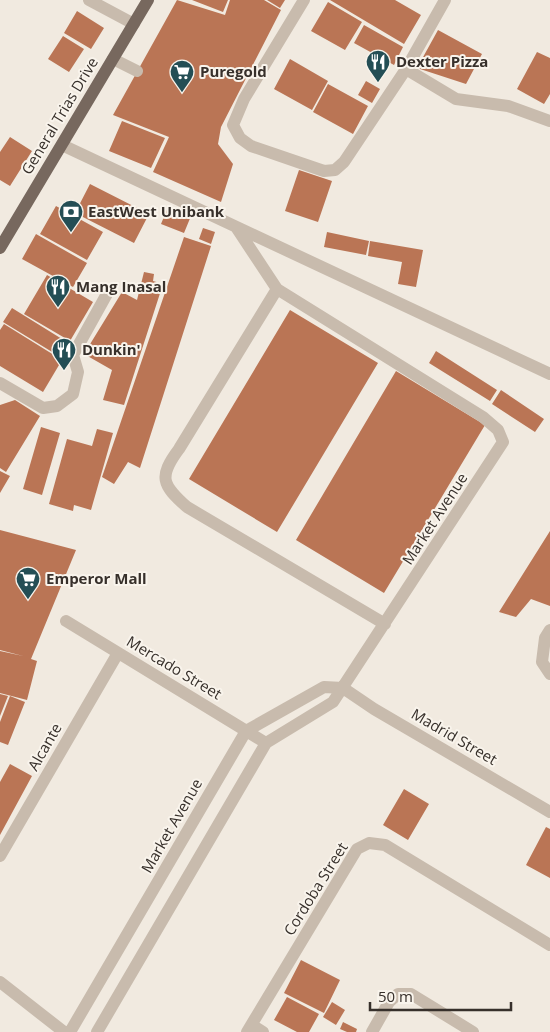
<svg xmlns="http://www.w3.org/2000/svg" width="550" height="1032" viewBox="0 0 550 1032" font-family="'Open Sans',sans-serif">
<rect width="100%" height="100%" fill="#f1eae0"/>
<path fill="#ba7555" d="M177 0 225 15 230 0H264L281 10 221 127 218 144 233 164 221 202 153 172 169 137 113 115Z
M192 0H228L223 12Z
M267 0H285L280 8Z
M330 0H395L421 15 404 44Z
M328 2 362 22 345 50 311 31Z
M77 11 104 28 91 49 64 33Z
M364 25 403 47 394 65 354 43Z
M438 30 482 54 466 84 417 68Z
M63 36 84 49 69 72 48 59Z
M537 52 550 58V94L544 104 517 89Z
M290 59 328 81 312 110 274 89Z
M366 81 380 89 372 103 358 95Z
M328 84 368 106 353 134 313 112Z
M122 121 165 138 151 168 109 151Z
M10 137 32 151 10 186 0 180V152Z
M299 170 332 181 318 222 285 211Z
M90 184 149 214 134 243 75 213Z
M56 206 103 232 87 260 40 234Z
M168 207 191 216 184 233 161 224Z
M203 228 215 232 211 244 199 239Z
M327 232 369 241 366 255 324 247Z
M36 234 87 263 73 287 22 259Z
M184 237 211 246 140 468 128 462 114 484 102 477Z
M370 241 423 250 416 287 398 284 402 262 368 256Z
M144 272 154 274 153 281 163 284 124 405 103 400 112 370 84 354 122 292 137 300Z
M47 275 93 302 70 341 24 314Z
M12 308 70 344 62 358 3 322Z
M290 310 378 363 277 532 189 479Z
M4 324 62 360 43 392 0 366V330Z
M436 351 497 390 490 401 429 363Z
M396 371 485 425 384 593 296 540Z
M501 390 544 419 535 432 492 404Z
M15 400 40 416 6 472 0 468V405Z
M41 427 60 433 42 495 23 489Z
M97 429 113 433 91 510 74 505 73 511 49 504 67 439 92 446Z
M0 471 10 476 0 493Z
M0 530 76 550 31 659 37 661 27 700 0 693V651L23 656 0 650Z
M550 531V606L531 599 516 617 499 612Z
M0 694 8 696 0 716Z
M10 696 25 702 8 745 0 742V722Z
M10 764 32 776 0 835V782Z
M404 789 429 804 408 840 383 825Z
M546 827 550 829V878L526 865Z
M301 960 340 980 324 1013 284 993Z
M287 997 319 1014 309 1032H297L274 1020Z
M332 1002 345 1010 336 1025 323 1017Z
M343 1022 357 1029 356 1032H347L340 1029Z"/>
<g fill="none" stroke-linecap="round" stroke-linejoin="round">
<path stroke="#c8bbad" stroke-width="12" d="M89 0 134 24
M304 0 244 99 233 125 240 138 251 146 324 171 335 170 344 162 406 69 445 0
M113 59 137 71
M406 69 456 99 508 106 550 121
M62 145 550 374
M277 289 179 449C158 477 162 485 187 507L385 624
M0 383 43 408 57 406 73 394 78 372 73 355 108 292
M66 621 266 743
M550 630 545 638 542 662 550 674
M343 688 374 709 550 812
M0 856 118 653
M0 982 64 1032
M252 1025 263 1032
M70 1032 246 731 324 687 343 688
M97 1032 266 743 333 702 503 442 498 430 483 417 277 289 236 227
M247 1032 357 849 369 843 385 845 550 945
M372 1032 389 1002 398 994H411L473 1032"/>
<path stroke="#77685e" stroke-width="12" d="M0 248 148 0"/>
</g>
<defs>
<symbol id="restaurant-pin" viewBox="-11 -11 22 30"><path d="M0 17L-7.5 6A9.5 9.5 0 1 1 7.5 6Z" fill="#244e55" stroke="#f9f4ec"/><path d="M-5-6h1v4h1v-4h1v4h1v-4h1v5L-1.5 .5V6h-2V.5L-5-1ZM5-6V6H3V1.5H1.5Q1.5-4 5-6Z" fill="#fff"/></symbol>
<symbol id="supermarket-pin" viewBox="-11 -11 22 30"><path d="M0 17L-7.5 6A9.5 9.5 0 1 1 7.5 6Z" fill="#244e55" stroke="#f9f4ec"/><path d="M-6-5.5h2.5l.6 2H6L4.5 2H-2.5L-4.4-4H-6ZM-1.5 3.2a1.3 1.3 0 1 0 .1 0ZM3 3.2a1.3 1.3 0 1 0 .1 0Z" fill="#fff"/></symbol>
<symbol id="bank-pin" viewBox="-11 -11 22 30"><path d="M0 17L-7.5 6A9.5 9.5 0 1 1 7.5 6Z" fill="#244e55" stroke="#f9f4ec"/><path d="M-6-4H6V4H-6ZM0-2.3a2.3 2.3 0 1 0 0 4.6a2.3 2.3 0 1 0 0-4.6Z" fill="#fff"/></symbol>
</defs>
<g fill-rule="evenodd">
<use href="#restaurant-pin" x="364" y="48" width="28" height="38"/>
<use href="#supermarket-pin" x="168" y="58" width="28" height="38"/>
<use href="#bank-pin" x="57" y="198" width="28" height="38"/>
<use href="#restaurant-pin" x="44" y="273" width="28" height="38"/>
<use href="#restaurant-pin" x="50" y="336" width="28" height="38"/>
<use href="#supermarket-pin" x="14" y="565" width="28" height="38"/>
</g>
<g text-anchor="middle" stroke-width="4" stroke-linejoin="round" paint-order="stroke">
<g font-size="15" font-weight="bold" fill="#37302b" stroke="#f9f4ec" text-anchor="start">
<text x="396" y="67">Dexter Pizza</text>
<text x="200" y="77">Puregold</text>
<text x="88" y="217">EastWest Unibank</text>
<text x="76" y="292">Mang Inasal</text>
<text x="82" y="355">Dunkin'</text>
<text x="46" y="584">Emperor Mall</text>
</g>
<g font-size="15" fill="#37302b" stroke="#f9f4ec">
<text transform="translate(60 116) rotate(-59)" y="5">General Trias Drive</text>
<text transform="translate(435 519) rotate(-57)" y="5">Market Avenue</text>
<text transform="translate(174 668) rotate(31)" y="5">Mercado Street</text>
<text transform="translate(454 737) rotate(30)" y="5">Madrid Street</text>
<text transform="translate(45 747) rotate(-60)" y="5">Alcante</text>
<text transform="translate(172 826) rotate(-60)" y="5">Market Avenue</text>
<text transform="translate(316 889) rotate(-58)" y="5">Cordoba Street</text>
</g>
</g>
<path d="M370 1002v8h141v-8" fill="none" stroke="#37302b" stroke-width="2.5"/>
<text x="378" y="1002" font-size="15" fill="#37302b" stroke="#f9f4ec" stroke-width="4" paint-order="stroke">50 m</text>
</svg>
